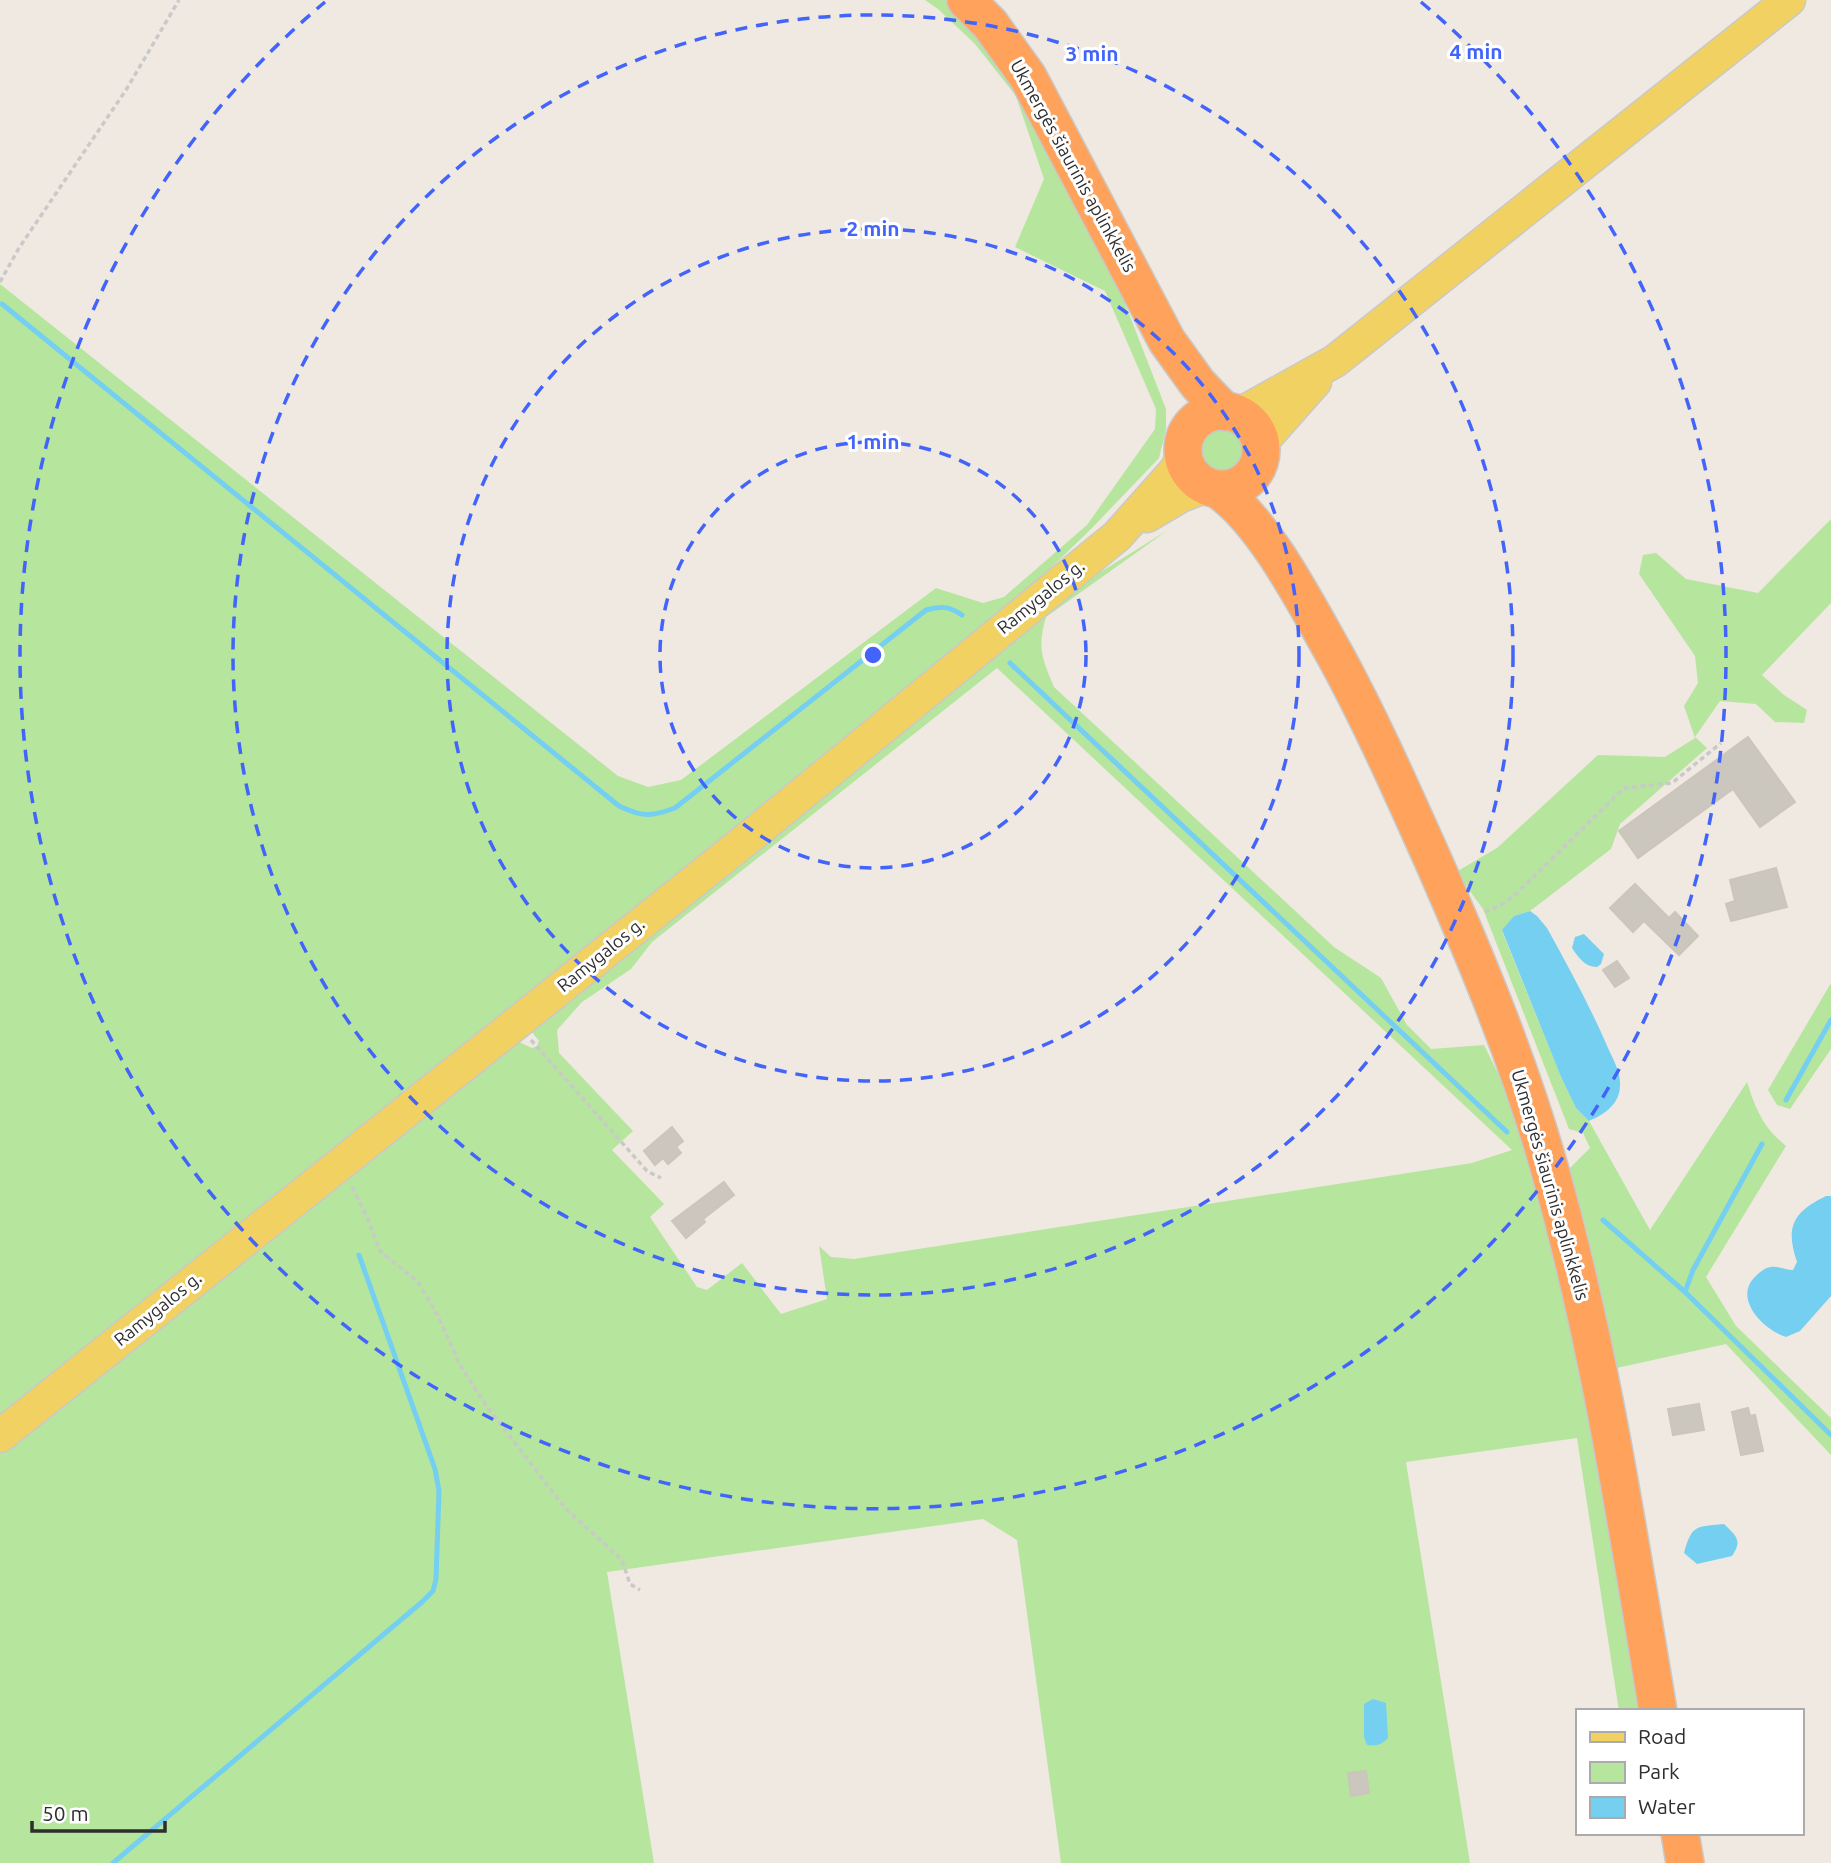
<svg xmlns="http://www.w3.org/2000/svg" width="1831" height="1863" viewBox="0 0 1831 1863" font-family="Ubuntu,sans-serif">
<rect width="100%" height="100%" fill="#efe9e1"/>
<path fill="#b6e59e" fill-rule="evenodd" d="M925 0H950L1001 57 1127 290 1124 301 1166 409V429L1159 458 1092 528 1024 594 305 1177 0 1419V284L618 776 648 787 681 780 936 588 983 603 1004 597 1087 525 1155 429 1156 409 1105 291 1015 247 1044 179 1016 96 975 44 938 9Z
M1197 450a26 26 0 1 1 52 0a26 26 0 1 1-52 0Z
M1831 519V603L1762 675 1784 695 1807 710 1804 723 1775 722 1756 704 1720 701 1695 737 1707 748 1620 824 1611 849 1530 911 1514 916 1502 931 1561 1077 1576 1108 1589 1121 1650 1230 1747 1082C1756 1110 1763 1127 1786 1146L1706 1277 1736 1326 1831 1418V1455L1726 1344 1612 1369 1566 1172 1590 1148 1583 1133 1569 1129 1483 909 1456 872 1497 848 1598 755 1665 757 1695 738 1684 706 1698 683 1695 656 1639 574 1643 555 1656 553 1686 579 1758 593Z
M1168 530 1046 617C1037 648 1042 658 1054 687L1334 947 1381 978 1407 1025 1431 1049 1484 1045 1514 1106 1523 1135 1580 1360 1645 1711H1619L1577 1438 1406 1462 1470 1863H1061L1017 1540 983 1519 607 1572 654 1863H0V1450L517 1041 532 1048 537 1046 539 1041 531 1031 1054 601ZM997 668 1512 1150 1472 1163 854 1259 831 1257 819 1246 827 1299 781 1314 742 1263 707 1290 697 1287 650 1217 664 1204 612 1150 633 1131 559 1053 557 1030 582 1002 631 969 652 942Z
M1831 983V1049L1790 1109 1777 1105 1768 1090Z"/>
<path fill="#75cff0" d="M1530 911 1537 916 1547 928C1569 968 1590 1006 1608 1048 1613 1059 1620 1071 1620 1083 1621 1103 1606 1114 1589 1121L1576 1108 1561 1077 1502 930 1514 916Z
M1584 934 1604 954 1601 964 1597 967C1585 967 1579 958 1572 948L1575 937Z
M1826 1196H1831V1296L1800 1331 1786 1337C1763 1330 1731 1297 1757 1275 1760 1272 1766 1267 1771 1267 1778 1266 1786 1270 1793 1270L1797 1262C1785 1227 1793 1212 1826 1196Z
M1724 1524C1736 1536 1743 1540 1732 1556L1697 1564 1684 1553C1692 1524 1696 1527 1724 1524Z
M1373 1699 1386 1703 1388 1738C1381 1745 1377 1746 1367 1745L1364 1737V1704Z"/>
<g fill="none" stroke-linecap="round" stroke-linejoin="round">
<path stroke="#75cff0" stroke-width="5" d="M2 304 619 806C642 817 651 817 675 808L926 610C941 606 949 606 962 615
M1010 663 1507 1132
M1786 1100 1831 1020
M1603 1220 1685 1292 1831 1435
M1685 1292 1693 1270 1762 1144
M113 1863 422 1602 433 1591 436 1579 439 1491 435 1469 359 1255"/>
</g>
<path fill="#cbc7bf" stroke="#cbc5ba" stroke-width="2" d="M1748 737 1795 802 1760 827 1733 789 1638 858 1619 831Z
M1776 868 1787 907 1731 921 1726 904 1735 901 1730 880Z
M1635 884 1669 918 1675 912 1698 936 1679 955 1644 921 1633 932 1610 908Z
M1617 961 1629 978 1615 987 1603 970Z
M672 1127 683 1141 676 1147 681 1153 668 1164 663 1158 655 1165 644 1151Z
M724 1182 734 1195 703 1219 705 1222 686 1238 672 1221Z
M1699 1404 1704 1430 1673 1435 1668 1409Z
M1748 1408 1750 1416 1755 1415 1763 1451 1741 1455 1732 1412Z
M1366 1771 1369 1793 1351 1796 1348 1773Z"/>
<g fill="none" stroke-linecap="round" stroke-linejoin="round">
<defs>
<path id="major" d="M1238 415 1335 361 1789 0
M1261 443 1315 382
M1147 516 1181 496 1206 486
M0 1436 758 830 1117 536 1175 471 1184 455"/>
<path id="highway" d="M966 0 990 24 1028 77 1167 341 1198 384 1225 412
M1183 450a39 39 0 1 1 78 0a39 39 0 1 1-78 0Z
M1217 489C1264 520 1307 606 1335 655 1371 721 1401 789 1432 858 1475 956 1517 1056 1547 1160 1599 1340 1627 1526 1658 1711
M1680 1833 1685 1863"/>
</defs>
<use href="#major" stroke="#c9c9c9" stroke-width="35"/>
<use href="#highway" stroke="#c9c9c9" stroke-width="40"/>
<path stroke="#c9c9c9" stroke-width="3.5" stroke-dasharray="5 3.5" stroke-linecap="butt" d="M0 282 19 248 126 90 179 0
M1485 912 1501 905 1513 897 1624 788 1672 783 1721 743
M531 1040 647 1171 661 1178
M352 1187 368 1219 380 1251 418 1282 437 1314 460 1365 485 1404 565 1508 622 1560 630 1584 640 1590"/>
<use href="#major" stroke="#f2d163" stroke-width="32"/>
<use href="#highway" stroke="#ffa35c" stroke-width="37"/>
</g>
<g fill="none" stroke="#4264fb" stroke-width="3.5" stroke-dasharray="12 9">
<circle cx="873" cy="655" r="213"/>
<circle cx="873" cy="655" r="426"/>
<circle cx="873" cy="655" r="640"/>
<path d="M1421 2A853 853 0 1 1 325 2"/>
</g>
<g text-anchor="middle" stroke-width="6" stroke-linejoin="round" paint-order="stroke">
<g font-size="18" fill="#2e2e2e" stroke="#fff">
<text transform="translate(1073 166) rotate(61)" y="6">Ukmergės šiaurinis aplinkkelis</text>
<text transform="translate(1041 597) rotate(-39)" y="6">Ramygalos g.</text>
<text transform="translate(601 955) rotate(-39)" y="6">Ramygalos g.</text>
<text transform="translate(1550 1185) rotate(74)" y="6">Ukmergės šiaurinis aplinkkelis</text>
<text transform="translate(158 1309) rotate(-39)" y="6">Ramygalos g.</text>
</g>
</g>
<circle cx="873" cy="655" r="10" fill="#4264fb" stroke="#fff" stroke-width="3.5"/>
<g font-size="21" text-anchor="middle" font-weight="bold" fill="#4264fb" stroke="#fff" stroke-width="6" stroke-linejoin="round" paint-order="stroke">
<text x="1476" y="59">4 min</text>
<text x="1092" y="61">3 min</text>
<text x="873" y="236">2 min</text>
<text x="873" y="449">1 min</text>
</g>
<rect x="1576" y="1709" width="228" height="126" fill="#ffffff" stroke="#ababab" stroke-width="2"/>
<rect x="1590" y="1732" width="35" height="10" fill="#f2d163" stroke="#ababab" stroke-width="2"/>
<text x="1638" y="1744" font-size="21" fill="#2e2e2e">Road</text>
<rect x="1590" y="1762" width="35" height="21" fill="#b6e59e" stroke="#ababab" stroke-width="2"/>
<text x="1638" y="1779" font-size="21" fill="#2e2e2e">Park</text>
<rect x="1590" y="1797" width="35" height="21" fill="#75cff0" stroke="#ababab" stroke-width="2"/>
<text x="1638" y="1814" font-size="21" fill="#2e2e2e">Water</text>
<path d="M32 1821v10h133v-10" fill="none" stroke="#2e2e2e" stroke-width="3.5"/>
<text x="42" y="1821" font-size="21" fill="#2e2e2e" stroke="#ffffff" stroke-width="5" paint-order="stroke">50 m</text>
</svg>
